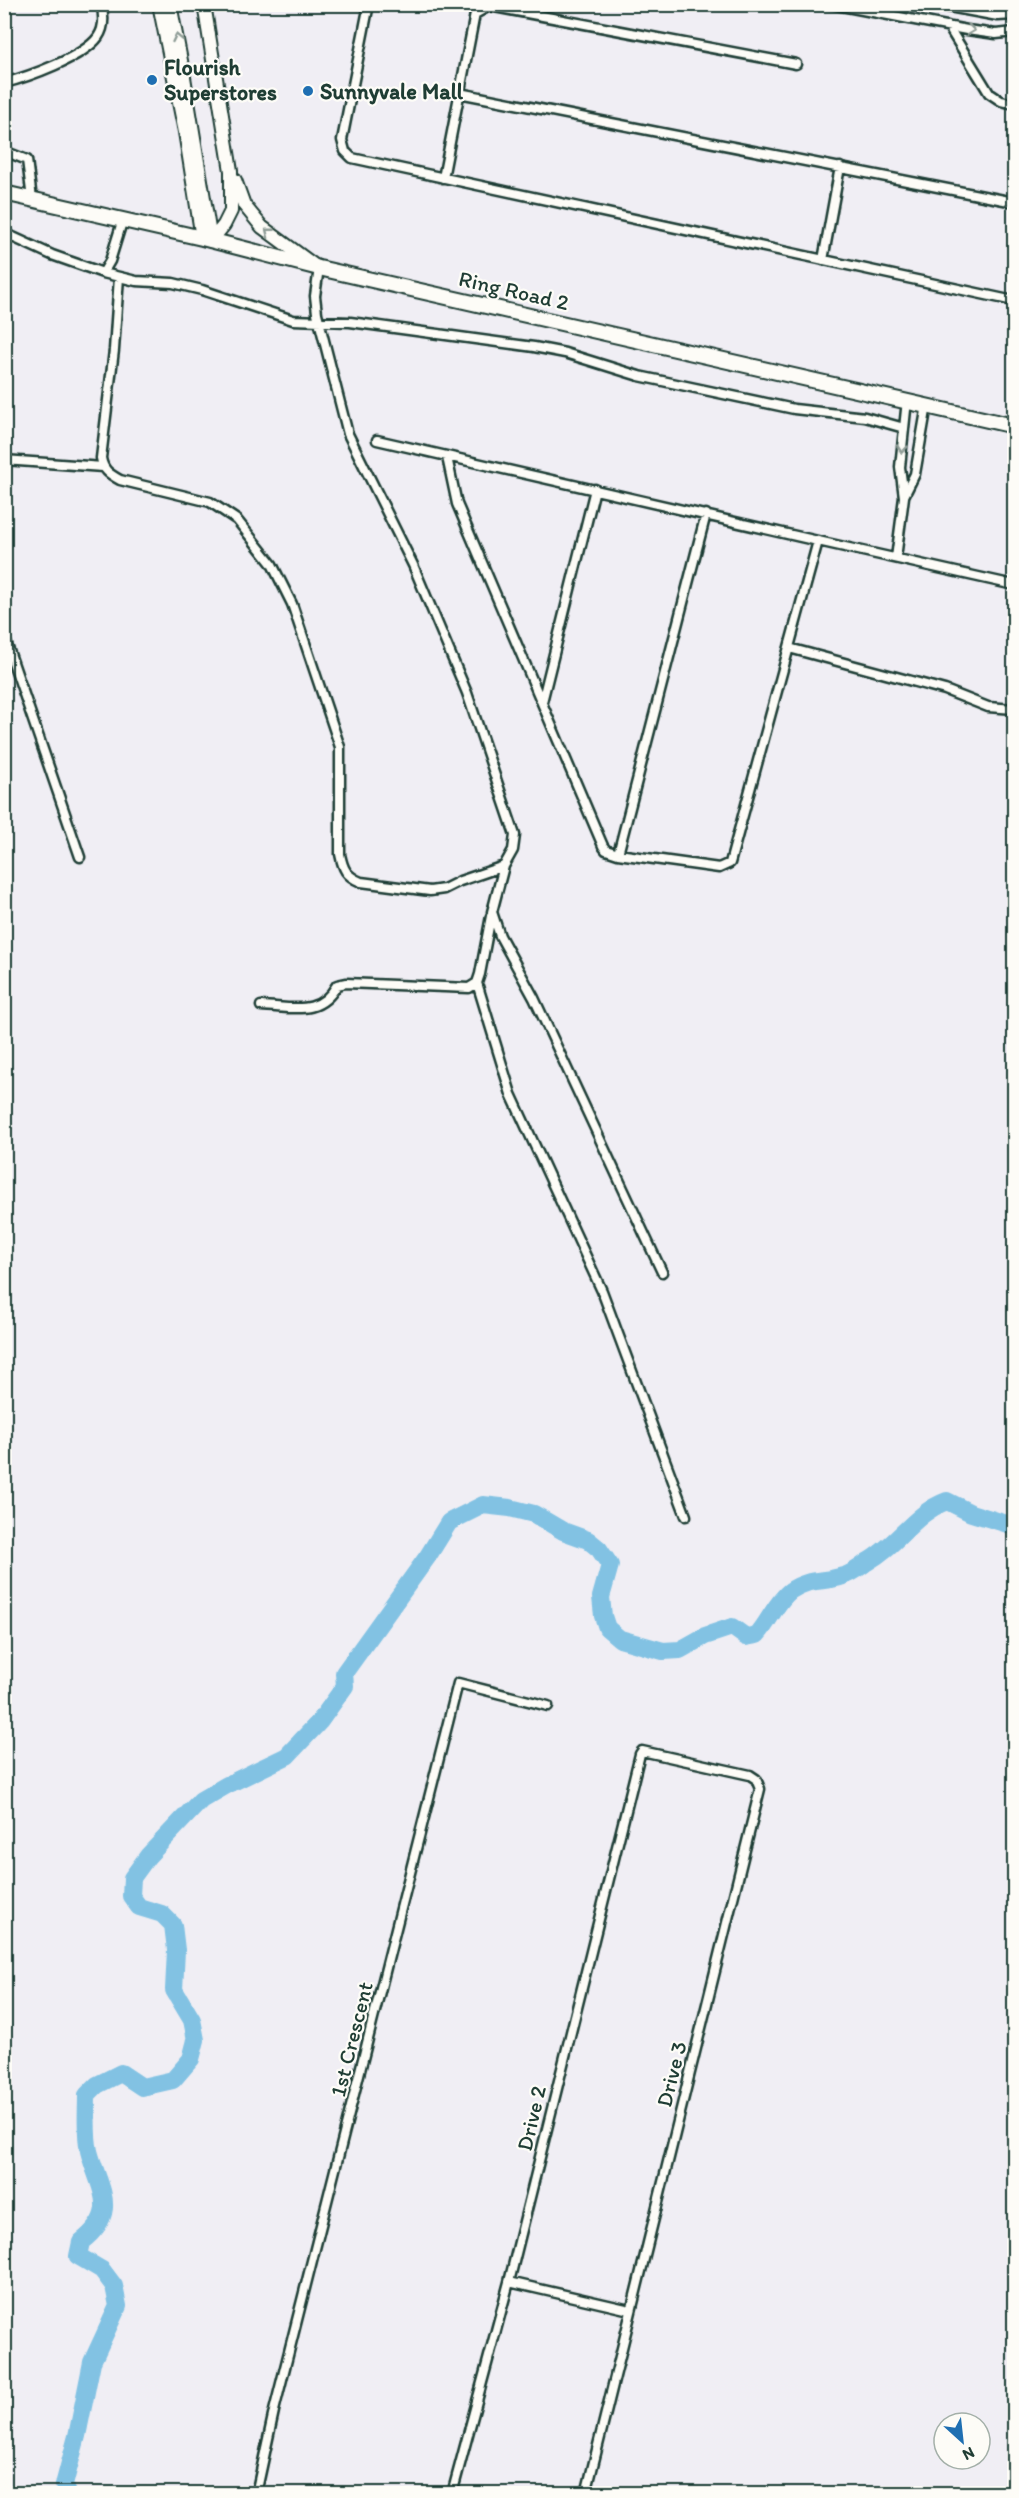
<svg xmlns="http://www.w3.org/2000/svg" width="1019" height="2498" viewBox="0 0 1019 2498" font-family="Itim,sans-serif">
<rect width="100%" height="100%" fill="#f0eef4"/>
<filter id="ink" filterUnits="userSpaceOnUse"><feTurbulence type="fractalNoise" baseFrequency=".0167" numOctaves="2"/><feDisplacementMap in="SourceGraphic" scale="12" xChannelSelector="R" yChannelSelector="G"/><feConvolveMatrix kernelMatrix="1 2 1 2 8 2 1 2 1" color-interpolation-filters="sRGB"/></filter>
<g filter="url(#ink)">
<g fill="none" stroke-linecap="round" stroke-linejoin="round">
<path stroke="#82c2e3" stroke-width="18" d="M67 2494 64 2485 77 2436 92 2362 118 2306 114 2286 102 2270 78 2256 81 2242C121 2211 99 2190 89 2151 85 2134 87 2113 87 2095L97 2085 121 2073 142 2087 173 2080 191 2059 196 2040 192 2020 174 1990 176 1950 173 1925 162 1914 139 1907 131 1896 132 1878 148 1856 201 1800 227 1785 287 1756 320 1721 345 1686 344 1673 428 1556 449 1522 483 1505 510 1508 534 1514 563 1531 588 1540 599 1549 610 1565 601 1597 603 1616 607 1628 620 1639 663 1651 680 1650 705 1636 732 1627 746 1637 757 1635C769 1622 776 1602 790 1591 810 1577 824 1583 843 1576 852 1574 860 1567 867 1562 898 1545 914 1513 947 1501L971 1513 1014 1526"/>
<defs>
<path id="street" d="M369 4 342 140 345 151 352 158 1014 301
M831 4 967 30 996 34 1014 32
M933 4 998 16 1014 15
M948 26 989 93 1001 101 1014 104
M4 83C28 77 84 57 98 37 105 27 104 15 101 4
M459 93 1014 202
M4 151 27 160 32 199
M443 178 475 14 489 6 796 64
M122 222 110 261 103 273 136 281 173 283 202 290 293 320 350 322 534 347 565 353 639 376 794 409 865 417 904 428
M4 233 52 255 103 273
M823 260 840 167
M319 268 315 296 317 313 348 434 413 565 467 693 515 835 513 850 504 866 492 912 500 936 534 998 662 1272
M119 277 114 350 101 458C103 470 109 474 120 480L210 502 237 520 272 564 292 604 340 747V854C343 869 346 876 361 882L430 891 444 889 460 881 504 866
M377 440 818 541 730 863 719 868 618 854 606 850 603 846 457 504 447 457
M4 460 103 467
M904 496 915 474 927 405
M818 541 1014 585
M896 558 904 497 900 467 907 400
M4 636 80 857
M789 648 945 690 988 707 1014 709
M542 702 595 489
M618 854 706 514
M477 983 511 1094 602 1291 686 1516
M261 1006C293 1007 319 1017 337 985L346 983 469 988 477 983 480 974 491 916
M509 2282 630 2310
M256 2494 274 2411 458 1683 548 1706
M452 2494 509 2282 640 1754 642 1751 750 1775 756 1779 760 1789 586 2494"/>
<path id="secondary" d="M159 4 185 132 202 238
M170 4 183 71 211 241
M204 4 231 171V211L224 225 211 241
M235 180 244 205 262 227 315 266"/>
<path id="primary" d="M4 193 202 238 319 268 1014 426"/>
</defs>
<use href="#street" stroke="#1f3d34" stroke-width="13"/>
<use href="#secondary" stroke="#1f3d34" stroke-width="16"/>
<use href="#primary" stroke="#1f3d34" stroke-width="18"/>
<use href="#street" stroke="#fdfcf7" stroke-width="8"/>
<use href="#secondary" stroke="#fdfcf7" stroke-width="12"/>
<use href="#primary" stroke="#fdfcf7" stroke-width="14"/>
</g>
<defs><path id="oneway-chevron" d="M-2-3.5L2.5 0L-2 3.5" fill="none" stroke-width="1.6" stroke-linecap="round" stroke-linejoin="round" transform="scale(1.5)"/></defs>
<g stroke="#8e9c96">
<use href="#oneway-chevron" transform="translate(971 30) rotate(8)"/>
<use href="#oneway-chevron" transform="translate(177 38) rotate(-102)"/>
<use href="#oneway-chevron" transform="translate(269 232) rotate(-142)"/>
<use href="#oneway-chevron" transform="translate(902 449) rotate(96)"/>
</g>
</g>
<g fill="#1f6fb2" stroke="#fdfcf7" stroke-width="2">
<circle cx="152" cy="80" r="6"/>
<circle cx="308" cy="91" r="6"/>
</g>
<g text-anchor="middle" stroke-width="4.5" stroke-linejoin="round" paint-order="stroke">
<g font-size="22" font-weight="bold" fill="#1f3d34" stroke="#fdfcf7" text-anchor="start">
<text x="164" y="75">Flourish<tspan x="164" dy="25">Superstores</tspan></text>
<text x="320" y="99">Sunnyvale Mall</text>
</g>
<g font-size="22" fill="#1f3d34" stroke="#fdfcf7">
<text transform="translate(514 290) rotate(13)" y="8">Ring Road 2</text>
<text transform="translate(351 2039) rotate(-76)" y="8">1st Crescent</text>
<text transform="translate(671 2074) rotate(-76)" y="8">Drive 3</text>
<text transform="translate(531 2118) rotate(-77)" y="8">Drive 2</text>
</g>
</g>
<rect width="1019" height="2498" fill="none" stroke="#fdfcf7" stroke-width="24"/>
<rect x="12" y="12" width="995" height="2474" fill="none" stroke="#1f3d34" stroke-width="2" filter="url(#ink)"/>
<g transform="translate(962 2441) rotate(153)"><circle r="28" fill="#fdfcf7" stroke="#a4b0a9" stroke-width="1.5"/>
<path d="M0-4.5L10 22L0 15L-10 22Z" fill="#1f6fb2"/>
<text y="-9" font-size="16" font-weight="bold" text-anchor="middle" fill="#1f3d34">N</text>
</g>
</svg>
